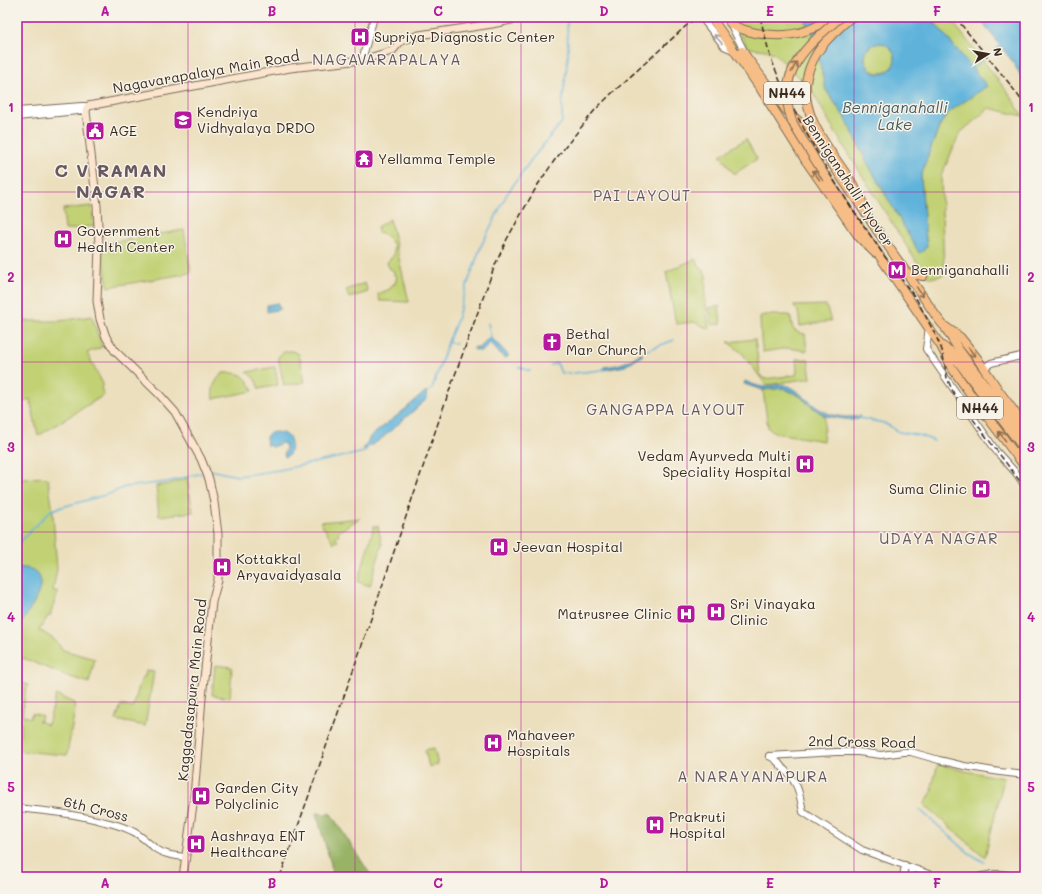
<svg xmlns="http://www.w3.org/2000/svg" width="1042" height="894" viewBox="0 0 1042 894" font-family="Mali,sans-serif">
<rect width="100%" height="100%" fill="#f7f3e8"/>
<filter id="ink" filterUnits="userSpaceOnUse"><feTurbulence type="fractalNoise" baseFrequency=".025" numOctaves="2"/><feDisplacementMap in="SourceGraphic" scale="8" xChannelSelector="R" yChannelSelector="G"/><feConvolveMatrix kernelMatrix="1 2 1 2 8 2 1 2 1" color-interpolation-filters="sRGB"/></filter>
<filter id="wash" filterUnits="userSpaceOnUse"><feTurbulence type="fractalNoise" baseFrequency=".012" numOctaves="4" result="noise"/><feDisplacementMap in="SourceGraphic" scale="16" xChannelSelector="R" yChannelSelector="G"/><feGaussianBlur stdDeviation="0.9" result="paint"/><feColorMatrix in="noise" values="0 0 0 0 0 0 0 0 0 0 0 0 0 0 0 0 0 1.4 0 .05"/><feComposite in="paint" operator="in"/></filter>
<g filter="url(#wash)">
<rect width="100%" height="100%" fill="#ecdfbd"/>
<path fill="#c1d173" stroke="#7e7e48" d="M733 17H808L805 21 813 35 826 90 846 119 869 166 919 252 927 246 925 231 921 177 927 158 940 125 949 112 987 86 930 17H949L1009 94 1023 116 989 108 960 133 941 176 944 275 931 278 924 274 835 132 811 89 774 53 766 50 748 48 739 32Z
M865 58a15 15 0 1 1 30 0a15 15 0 1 1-30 0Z
M746 139 757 159 734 174 720 155Z
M92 206 94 226 65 230 63 209Z
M390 219 409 302 380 301 378 294 390 289 393 284H395L397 276 394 275V271L390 269 387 263C390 257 396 258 393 249L395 247C390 240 387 234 378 232L377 227Z
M184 230 191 273 108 287 101 244Z
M695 259 706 275 705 298 709 329 694 322 676 324 666 272Z
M365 283 368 292 349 298 346 290Z
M826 305 831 321 800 326 798 311 793 306Z
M719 306 721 324 712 325 709 308Z
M764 315H790L793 329 799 333 805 334 807 350 806 351 789 348 763 352C760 341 761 329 760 318L761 316Z
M92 316 102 347 87 353 103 384 101 388 104 395 38 436 30 399 17 405V321H59Z
M755 339 760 374 764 379 796 375 797 371 796 359H808L811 378 766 385 743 354 728 342Z
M287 351H292L299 354 305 382 284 386 278 357 282 353Z
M275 367 278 385 259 389 255 379 247 372Z
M223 373C241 372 246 375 253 391L213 399C211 389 215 380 223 373Z
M783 388 800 396 810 405 825 416 823 441 776 433 768 428 763 390Z
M41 477 48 479 53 512 54 530 57 569 53 590 58 592 50 616H48L39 631 43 632 56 641 63 650 95 659 89 683 64 675 23 658 17 665V480Z
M187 478 193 512 159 516 156 486 169 484Z
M360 518 338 532 339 534 335 537 338 541 334 543 320 522Z
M374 526H378L382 545 370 586 358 582Z
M215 665 232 667 230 698 212 695Z
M146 670 154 672 145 726 116 720 121 705 133 708 139 686 143 677 145 676Z
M17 680 28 685 25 694 22 715 30 718 32 713 42 716 40 721H38L48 725 56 695 74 703 75 709 67 755 18 751 21 723 17 721Z
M434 748 438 765 429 767 425 750Z
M938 764 965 771 1004 778 985 857 924 805 933 790H931Z"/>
<path fill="#98b365" stroke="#6a6e42" d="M316 813 331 814 372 877H332L331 864Z"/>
<path fill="#5fb3db" stroke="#4d6e7c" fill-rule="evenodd" d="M808 17H930L987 86 949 112 940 125 927 158 921 177 925 231 927 246 923 251 919 253 869 166 846 119 826 90 813 35 805 21ZM882 43C892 46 899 58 892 67 875 91 845 46 882 43Z
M978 17H1025V82L1010 58Z
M277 303 280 309 267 312V305Z
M491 337 492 338 509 356 504 358 490 343C483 350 484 354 473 349L474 347 480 348 488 338Z
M641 353 643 355 625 366 604 370V367C620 365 627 363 641 353Z
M745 381C751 384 757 386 763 387 770 387 778 383 785 385 794 388 803 396 811 403 825 415 842 419 860 416L859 419 851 420 825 416 810 405 800 396 783 388 763 390 756 388 744 384Z
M426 391 427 399 380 440 363 450 370 437 404 410Z
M275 432C292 433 293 441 289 455L285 457 284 453 286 449 285 444 281 443 273 447 267 445 266 437 269 433Z
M17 567C22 568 31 568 35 571 52 583 24 618 17 630Z"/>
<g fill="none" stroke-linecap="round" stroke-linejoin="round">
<path stroke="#5fb3db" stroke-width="1.5" d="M993 53 1001 44
M972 69 983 60
M488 323 491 337
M448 342 456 344
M645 351 674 340
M551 365 557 363 561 373H570
M519 367 530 371
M573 373 594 371 606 369
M425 394 432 389 448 342 457 320 464 294 481 246 507 194 531 160 562 122V105L568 56 567 17
M859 418 884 423 899 432 922 436 934 441
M210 470 237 476 279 470 365 452 369 445
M17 545 51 510 109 494 125 487 167 482 202 473
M919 809 969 853 984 862"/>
</g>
</g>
<g filter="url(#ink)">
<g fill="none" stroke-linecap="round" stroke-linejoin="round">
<defs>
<path id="tertiary" d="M701 17 724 46 733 50
M727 17 746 55
M362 60 374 17
M17 111 82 106H88
M17 117 78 111H86
M929 327 926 349 997 452 1016 473 1025 486
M984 368 991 363 1025 355
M769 756 836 752H858L881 755 904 752H911L939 760 964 766 1000 772 1025 775
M769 756C774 758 778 762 781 766 798 783 799 789 803 812L862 850 937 877
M17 808C47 811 76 814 105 822 114 824 124 827 132 831 141 835 148 843 156 849 165 855 176 856 186 857
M903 877 905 865
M910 877 912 868
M978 877C990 874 1001 872 1013 877"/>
<path id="secondary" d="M183 877 194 797 202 698 212 602 218 580V534L214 502 209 479 201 459 175 412 158 393 115 351 106 337 100 319 97 301 99 245 97 206 86 111 88 106 290 68 362 60 392 51 401 41 419 35 492 24 521 18 541 17"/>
<path id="primary" d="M711 17 762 91 806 161 859 237 875 253
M742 51 787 111 809 130 864 211"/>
<path id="trunk" d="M851 17C832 34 813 50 807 77 798 121 839 158 858 193 862 199 863 207 866 213 871 223 881 236 888 246 904 269 920 292 936 316L943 325 960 337 977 358 999 391 1025 426
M730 23C738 29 746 31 756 33 783 38 809 35 830 17
M827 179 941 346 952 368 974 399 1025 467
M907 273 923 276
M946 329 959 350 1025 439
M942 346 950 351 1025 450"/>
</defs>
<use href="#tertiary" stroke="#796956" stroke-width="8"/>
<use href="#secondary" stroke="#796956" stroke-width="9"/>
<use href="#primary" stroke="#796956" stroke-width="10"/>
<use href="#trunk" stroke="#796956" stroke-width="10"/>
<use href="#tertiary" stroke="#fff" stroke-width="6"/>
<use href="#secondary" stroke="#fbe5cf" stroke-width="7"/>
<use href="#primary" stroke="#f6be86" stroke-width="8"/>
<use href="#trunk" stroke="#f6be86" stroke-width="8"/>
<path stroke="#3b2a1e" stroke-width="1.5" stroke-dasharray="6 3" stroke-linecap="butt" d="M760 17 770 56 782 86 795 112 820 158 851 207 883 254 917 300 935 334 942 350 947 378 950 385 954 394 1025 488
M955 17 1009 83 1025 105
M280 877 362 645 447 397 495 265 507 239 537 186 554 161 595 110 611 94 696 17"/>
<defs>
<path id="trunk-bridge" d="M827 179C820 168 813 156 806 145 801 137 796 130 792 121 774 73 807 45 841 17"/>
</defs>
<use href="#trunk-bridge" stroke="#796956" stroke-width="10" stroke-linecap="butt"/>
<use href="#trunk-bridge" stroke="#f6be86" stroke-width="8"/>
</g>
<defs><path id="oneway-shaft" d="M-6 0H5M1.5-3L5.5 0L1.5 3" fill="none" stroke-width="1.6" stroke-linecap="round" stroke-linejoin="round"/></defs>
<use stroke="#a79f9a" href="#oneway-shaft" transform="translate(718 39) rotate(-130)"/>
<g stroke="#8f6d4d">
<use href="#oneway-shaft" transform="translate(794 67) rotate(-63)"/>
<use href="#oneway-shaft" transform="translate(816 175) rotate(-125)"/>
<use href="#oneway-shaft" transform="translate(920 292) rotate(55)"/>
<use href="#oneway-shaft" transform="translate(972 352) rotate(51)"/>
<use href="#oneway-shaft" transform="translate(1002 436) rotate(-127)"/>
</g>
</g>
<path fill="none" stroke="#b5179e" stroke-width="1" stroke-opacity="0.55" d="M188 17V877M355 17V877M521 17V877M687 17V877M854 17V877M17 192H1025M17 362H1025M17 532H1025M17 702H1025"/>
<defs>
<symbol id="hospital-square" viewBox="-11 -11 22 22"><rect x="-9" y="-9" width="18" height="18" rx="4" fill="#b5179e" stroke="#f7f3e8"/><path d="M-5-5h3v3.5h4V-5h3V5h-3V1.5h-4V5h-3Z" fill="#fff"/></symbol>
<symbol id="school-square" viewBox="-11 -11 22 22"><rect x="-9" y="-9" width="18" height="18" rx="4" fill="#b5179e" stroke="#f7f3e8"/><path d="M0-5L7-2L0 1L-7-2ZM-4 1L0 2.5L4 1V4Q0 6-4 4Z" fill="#fff"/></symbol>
<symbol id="civic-square" viewBox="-11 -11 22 22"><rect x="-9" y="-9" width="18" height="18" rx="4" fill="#b5179e" stroke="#f7f3e8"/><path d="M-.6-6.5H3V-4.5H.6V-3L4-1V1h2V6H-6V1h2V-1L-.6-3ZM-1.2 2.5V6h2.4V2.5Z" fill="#fff"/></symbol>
<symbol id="temple-square" viewBox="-11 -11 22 22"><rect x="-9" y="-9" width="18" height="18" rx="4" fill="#b5179e" stroke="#f7f3e8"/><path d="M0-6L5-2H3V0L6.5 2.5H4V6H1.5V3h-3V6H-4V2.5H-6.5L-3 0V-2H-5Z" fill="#fff"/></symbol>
<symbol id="metro-square" viewBox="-11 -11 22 22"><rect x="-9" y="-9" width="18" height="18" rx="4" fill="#b5179e" stroke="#f7f3e8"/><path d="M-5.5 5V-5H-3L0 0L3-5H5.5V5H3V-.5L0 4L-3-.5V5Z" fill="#fff"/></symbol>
<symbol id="church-square" viewBox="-11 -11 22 22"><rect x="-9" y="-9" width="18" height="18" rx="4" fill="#b5179e" stroke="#f7f3e8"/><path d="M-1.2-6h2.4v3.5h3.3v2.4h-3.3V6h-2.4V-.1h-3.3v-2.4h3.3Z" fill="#fff"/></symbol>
</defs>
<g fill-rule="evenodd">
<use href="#hospital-square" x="349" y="26" width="22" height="22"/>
<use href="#school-square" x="172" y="109" width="22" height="22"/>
<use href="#civic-square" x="84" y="120" width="22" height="22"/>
<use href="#temple-square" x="353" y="148" width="22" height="22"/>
<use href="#hospital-square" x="52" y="228" width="22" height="22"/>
<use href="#metro-square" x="886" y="259" width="22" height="22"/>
<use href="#church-square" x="541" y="331" width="22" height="22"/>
<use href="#hospital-square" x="794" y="453" width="22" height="22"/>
<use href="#hospital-square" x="970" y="478" width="22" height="22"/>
<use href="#hospital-square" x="488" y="536" width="22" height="22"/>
<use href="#hospital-square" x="211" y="556" width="22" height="22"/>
<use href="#hospital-square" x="705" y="601" width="22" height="22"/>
<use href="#hospital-square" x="675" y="603" width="22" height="22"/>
<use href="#hospital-square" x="482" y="732" width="22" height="22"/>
<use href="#hospital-square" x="190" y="785" width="22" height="22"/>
<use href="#hospital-square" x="644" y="814" width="22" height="22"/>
<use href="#hospital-square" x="185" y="833" width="22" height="22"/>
</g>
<g text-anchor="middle" stroke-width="3" stroke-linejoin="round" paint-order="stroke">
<g fill="#f7f3e8" stroke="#73665b" stroke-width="1">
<rect x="764" y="82" width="46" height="22" rx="3"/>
<rect x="957" y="397" width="46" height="22" rx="3"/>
</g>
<g font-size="13" font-weight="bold" fill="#3b2a1e">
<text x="787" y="98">NH44</text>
<text x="980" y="413">NH44</text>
</g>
<g font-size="14" fill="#3b2a1e" stroke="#f7f3e8" text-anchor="start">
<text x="374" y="42">Supriya Diagnostic Center</text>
<text x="197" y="117">Kendriya<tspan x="197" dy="16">Vidhyalaya DRDO</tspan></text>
<text x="109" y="136">AGE</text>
<text x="378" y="164">Yellamma Temple</text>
<text x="77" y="236">Government<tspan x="77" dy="16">Health Center</tspan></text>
<text x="911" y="275">Benniganahalli</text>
<text x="566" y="339">Bethal<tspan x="566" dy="16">Mar Church</tspan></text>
<text x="791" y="461" text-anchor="end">Vedam Ayurveda Multi<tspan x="791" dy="16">Speciality Hospital</tspan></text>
<text x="967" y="494" text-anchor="end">Suma Clinic</text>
<text x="513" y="552">Jeevan Hospital</text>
<text x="236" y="564">Kottakkal<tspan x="236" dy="16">Aryavaidyasala</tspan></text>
<text x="730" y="609">Sri Vinayaka<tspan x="730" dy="16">Clinic</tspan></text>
<text x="672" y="619" text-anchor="end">Matrusree Clinic</text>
<text x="507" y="740">Mahaveer<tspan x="507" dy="16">Hospitals</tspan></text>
<text x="215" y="793">Garden City<tspan x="215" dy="16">Polyclinic</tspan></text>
<text x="669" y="822">Prakruti<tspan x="669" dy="16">Hospital</tspan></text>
<text x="210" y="841">Aashraya ENT<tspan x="210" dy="16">Healthcare</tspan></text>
</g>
<g font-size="14" fill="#3b2a1e" stroke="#f7f3e8">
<text transform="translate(206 72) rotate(-10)" y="5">Nagavarapalaya Main Road</text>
<text transform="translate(848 181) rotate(57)" y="5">Benniganahalli Flyover</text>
<text transform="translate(192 690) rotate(-84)" y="5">Kaggadasapura Main Road</text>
<text transform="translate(862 742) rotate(1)" y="5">2nd Cross Road</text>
<text transform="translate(96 809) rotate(14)" y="5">6th Cross</text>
</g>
<g font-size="15" letter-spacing="1" fill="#685860" stroke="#f7f3e8">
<text x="387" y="65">NAGAVARAPALAYA</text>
<text x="642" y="201">PAI LAYOUT</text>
<text x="666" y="415">GANGAPPA LAYOUT</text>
<text x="939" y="544">UDAYA NAGAR</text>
<text x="753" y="782">A NARAYANAPURA</text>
</g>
<g font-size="15" font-style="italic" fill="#485a60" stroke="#f7f3e8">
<text x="895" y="113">Benniganahalli<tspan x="895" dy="17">Lake</tspan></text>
</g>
<g font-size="18" font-weight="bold" letter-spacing="1" fill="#685860" stroke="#f7f3e8">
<text x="111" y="177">C V RAMAN<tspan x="111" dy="21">NAGAR</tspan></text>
</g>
</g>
<rect width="1042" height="894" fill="none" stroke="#f7f3e8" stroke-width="44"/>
<g transform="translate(988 54) rotate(79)" stroke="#f7f3e8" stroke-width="3" paint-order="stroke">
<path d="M0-3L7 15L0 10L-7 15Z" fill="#3b2a1e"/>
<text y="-6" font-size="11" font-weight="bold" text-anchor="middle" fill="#3b2a1e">N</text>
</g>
<rect x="22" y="22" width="998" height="850" fill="none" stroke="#b5179e" stroke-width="1.5"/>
<g font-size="13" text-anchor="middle" font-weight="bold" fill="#b5179e">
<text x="105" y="16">A</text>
<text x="272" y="16">B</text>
<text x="438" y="16">C</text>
<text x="604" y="16">D</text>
<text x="770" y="16">E</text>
<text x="937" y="16">F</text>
<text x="11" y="112">1</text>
<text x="1031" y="112">1</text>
<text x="11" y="282">2</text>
<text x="1031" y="282">2</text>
<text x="11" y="452">3</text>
<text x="1031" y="452">3</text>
<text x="11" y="622">4</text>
<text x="1031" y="622">4</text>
<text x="11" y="792">5</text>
<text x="1031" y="792">5</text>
<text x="105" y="888">A</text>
<text x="272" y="888">B</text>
<text x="438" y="888">C</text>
<text x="604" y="888">D</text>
<text x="770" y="888">E</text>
<text x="937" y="888">F</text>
</g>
</svg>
